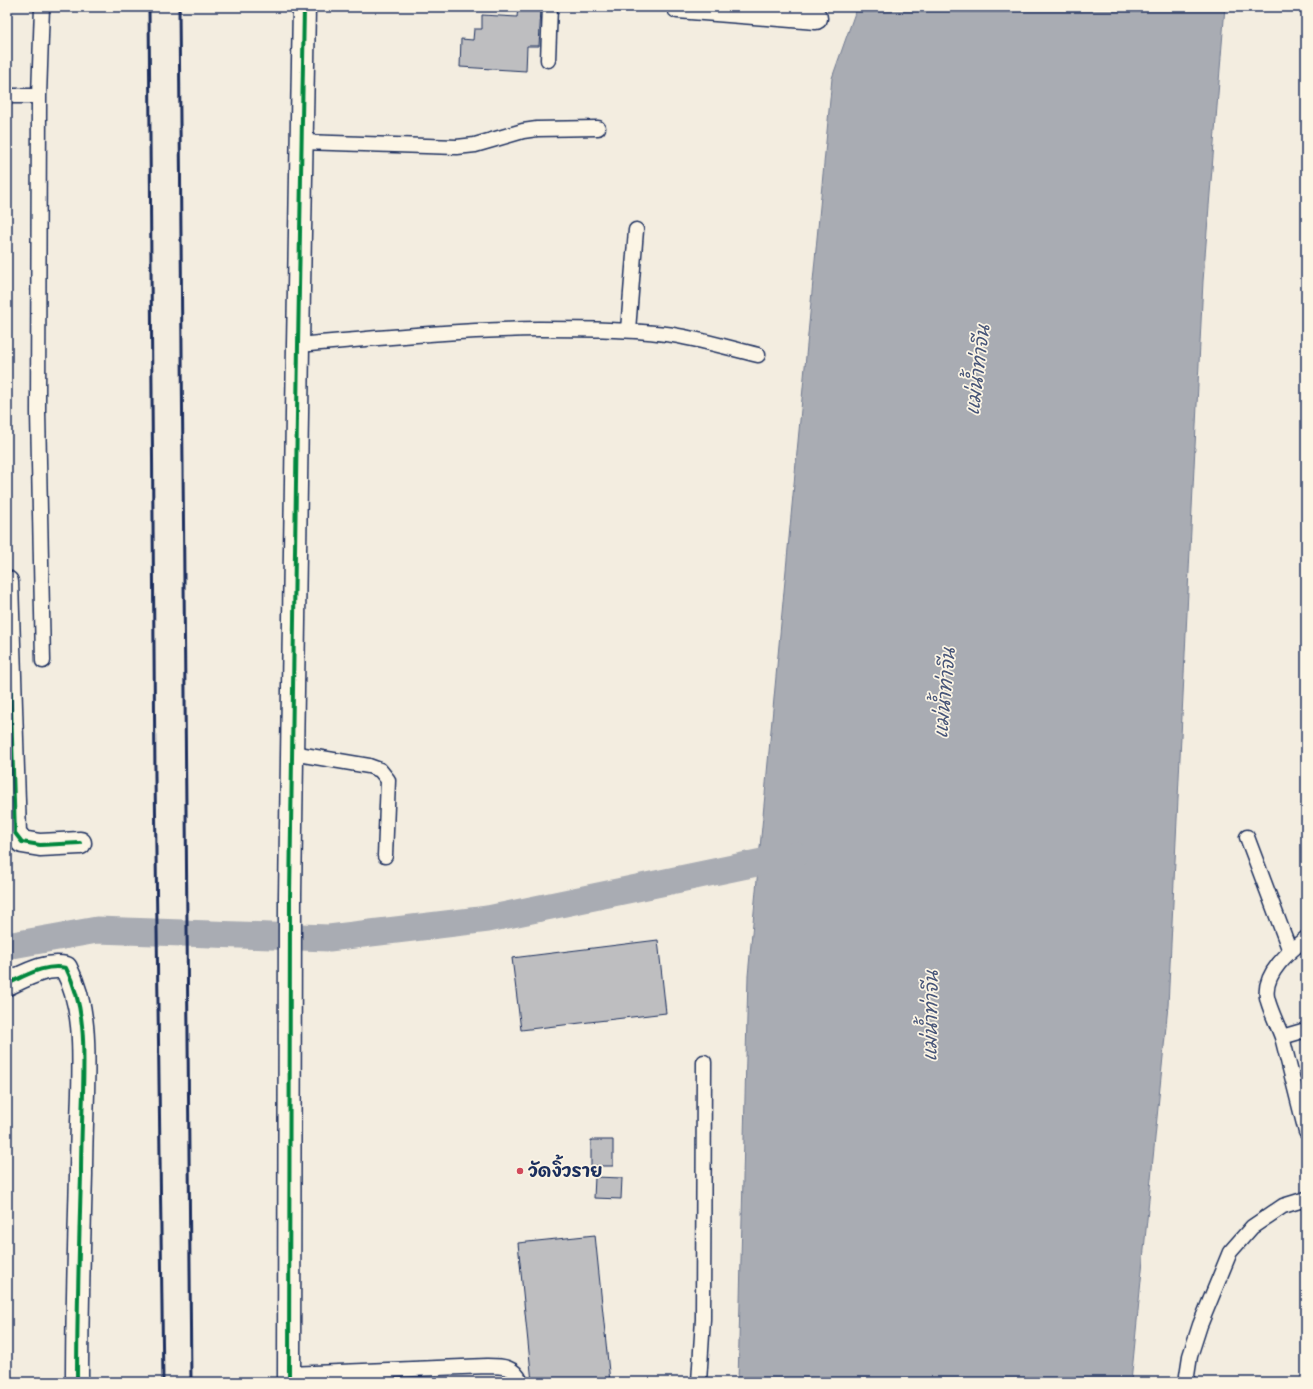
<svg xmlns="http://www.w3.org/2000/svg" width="1313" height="1389" viewBox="0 0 1313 1389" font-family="'Indie Flower','Playpen Sans Thai',sans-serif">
<rect width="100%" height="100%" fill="#f3ede0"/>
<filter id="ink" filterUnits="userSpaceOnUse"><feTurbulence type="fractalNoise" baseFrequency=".025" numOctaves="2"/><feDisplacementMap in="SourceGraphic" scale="8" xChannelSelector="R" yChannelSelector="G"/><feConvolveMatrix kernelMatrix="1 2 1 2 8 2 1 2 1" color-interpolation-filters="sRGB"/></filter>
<g filter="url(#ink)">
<path fill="#a9acb3" stroke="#707a91" d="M857 7H1225L1203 281 1168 1006 1131 1382H738L748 976 832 78Z"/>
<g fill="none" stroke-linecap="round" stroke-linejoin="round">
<path stroke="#a9acb3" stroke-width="27" d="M7 946 97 930 329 938 488 919 795 855"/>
</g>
<path fill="#bebec0" stroke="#1b2f5e" d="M518 7 541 8 539 46H527L526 71 460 67 461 39 473 40 474 29H482V15L517 17Z
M658 940 666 1013 521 1030 512 958Z
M591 1140H613V1166H591Z
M595 1177 622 1178 621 1199 594 1198Z
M595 1235 610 1382H532L518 1243Z"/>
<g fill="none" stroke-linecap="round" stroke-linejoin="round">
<defs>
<path id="lane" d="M42 7 39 96 38 412 43 661
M548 60 550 7
M7 96H39
M302 142 457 147 475 145 523 131 537 129 598 128
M628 330 636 230
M298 345C378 338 459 330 539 329 582 329 624 329 666 334 697 338 728 348 758 355
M292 753 369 766 380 770 388 780 385 856
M1247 837 1290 951
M1306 938C1290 951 1263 973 1267 997 1269 1008 1278 1026 1282 1037L1306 1030
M1282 1037 1306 1132
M289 1374 487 1366C503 1366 514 1366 521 1382
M699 1382 703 1319 704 1062
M1186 1382 1190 1356 1200 1325 1230 1252 1252 1227 1283 1206 1306 1199"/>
<path id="street" d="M678 7 816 18
M7 582 15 833 22 842 40 845 80 843
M7 984C25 976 46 963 66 968 86 1007 84 1051 83 1093 82 1121 81 1148 81 1175 79 1244 77 1313 77 1382"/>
<path id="secondary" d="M289 1382 290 896 298 345 304 7"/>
</defs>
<use href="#lane" stroke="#1b2f5e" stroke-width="17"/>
<use href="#street" stroke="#1b2f5e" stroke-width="25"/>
<use href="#secondary" stroke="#1b2f5e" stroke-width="25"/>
<use href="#lane" stroke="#fcf5e5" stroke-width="14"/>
<use href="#street" stroke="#fcf5e5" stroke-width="22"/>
<use href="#secondary" stroke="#fcf5e5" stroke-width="22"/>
<path stroke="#1b2f5e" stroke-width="3" d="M149 7 155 777 163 1382
M179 7 191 1382"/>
<defs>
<path id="cycleway" d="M7 582 15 833 22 842 40 845 80 843
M7 984C25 976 46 963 66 968 86 1007 84 1051 83 1093 82 1121 81 1148 81 1175 79 1244 77 1313 77 1382
M289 1382 290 896 298 345 304 7"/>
</defs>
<use href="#cycleway" stroke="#fcf5e5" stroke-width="6"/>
<use href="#cycleway" stroke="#00873e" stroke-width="4"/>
</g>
</g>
<circle fill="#d1495b" stroke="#fcf5e5" stroke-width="1.5" cx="520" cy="1171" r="4"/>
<g text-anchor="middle" stroke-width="3.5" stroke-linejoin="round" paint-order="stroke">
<g font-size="18" font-weight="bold" fill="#1b2f5e" stroke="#fcf5e5" text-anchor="start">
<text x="528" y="1177">วัดงิ้วราย</text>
</g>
<g font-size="19" font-style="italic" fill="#465478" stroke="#fcf5e5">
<text transform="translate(977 370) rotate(-83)" y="7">แม่น้ำท่าจีน</text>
<text transform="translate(944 693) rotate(-85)" y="7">แม่น้ำท่าจีน</text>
<text transform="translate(930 1016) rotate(-89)" y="7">แม่น้ำท่าจีน</text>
</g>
</g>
<rect width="1313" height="1389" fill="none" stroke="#fcf5e5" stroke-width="24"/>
<rect x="12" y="12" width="1289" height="1365" fill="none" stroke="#1b2f5e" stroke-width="1.5" filter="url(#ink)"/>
</svg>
